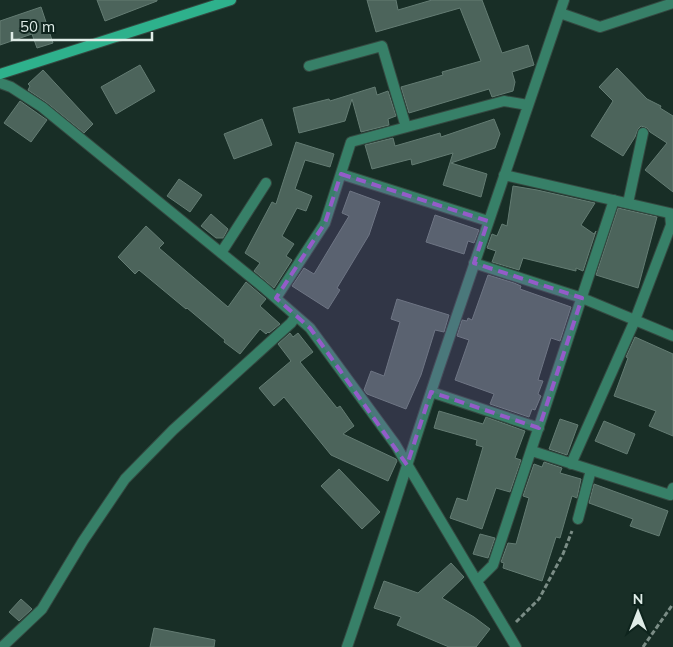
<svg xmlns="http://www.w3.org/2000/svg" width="673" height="647" viewBox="0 0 673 647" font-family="Mulish,sans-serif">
<rect width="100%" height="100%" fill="#182e26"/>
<path fill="#4c645b" stroke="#647c73" d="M97 0H157V1L105 21Z
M367 0H396L398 10 432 0H482L502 53 528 45 534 65 512 72 515 82 513 91 492 97 489 89 409 113 401 87 443 75 442 72 481 61 460 8 376 32Z
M41 7 53 43 37 48 32 34 0 45V21Z
M140 65 155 91 116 114 101 87Z
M617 68 647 99 661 106 660 108 673 116V192L645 170 667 143 650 132 647 128 641 126 638 129 635 137 623 156 591 136 613 101 599 87Z
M43 70 93 124 84 133 46 102 28 90 30 86 28 84Z
M375 87 377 95 388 91 396 116 388 119 389 125 361 132 352 99 345 121 299 133 293 108 329 99 330 101Z
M20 101 47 120 31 142 4 123Z
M262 119 272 145 234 159 224 134Z
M494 119 500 134 495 148 451 163 487 174 481 197 443 185 453 153 412 165 411 159 372 169 365 145 393 138 395 146 440 133 441 137Z
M296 142 334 154 330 167 305 160 295 189 312 196 306 211 297 208 282 236 294 244 286 256 292 260 274 288 254 271 260 263 245 253 272 202 276 204Z
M179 179 202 195 190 212 167 196Z
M513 186 537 190 595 203 581 225 594 234 596 231 583 271 576 268V271L523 258 519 270 492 262 496 251 487 248 492 234 497 236 502 224 507 226Z
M350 191 380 202 369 235 337 288 340 290 328 309 292 286 304 268 314 274 349 216 342 213Z
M618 208 657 217 638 288 596 275Z
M211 214 228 229 223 238H216L201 226Z
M435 215 479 230 474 243 468 241 464 254 426 242Z
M146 226 164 243 159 248 228 307 246 282 266 299 260 306 280 324 269 333 268 332 266 334 260 329 240 354 224 342 225 340 187 308 186 309 139 270 135 274 118 257Z
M488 275 514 283 521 286 520 289 571 307 560 341 551 338 538 380 543 381 538 394 541 396 535 410 532 409 529 417 490 404 494 394 455 380 469 340 457 336 462 320 467 321 468 318 472 320Z
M397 299 449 315 444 332 435 330 421 375 406 409 367 394 364 390 371 371 384 376 400 322 391 319Z
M290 333 293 337 298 333 313 352 300 362 337 408 340 406 354 426 343 434 396 459 397 461 388 481 331 455 284 397 274 406 259 388 291 361 278 344Z
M635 337 673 354V436L649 426 656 411 614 396 628 358 626 357Z
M439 411 483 424 486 417 525 431 515 458 521 460 510 492 496 488 482 529 450 518 457 498 467 501 483 447 476 445 477 440 434 428Z
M560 419 578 425 567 455 549 449Z
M604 421 635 434 627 454 595 441Z
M544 462 562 468 560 473 581 479 577 498 572 496 560 538 556 537 542 581 503 568 504 563 501 562 508 543 516 544 529 498 523 496 534 464 542 467Z
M339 469 380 512 362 529 321 486Z
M594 484 668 511 659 536 630 526 633 519 589 503Z
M480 534 495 538 488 558 473 554Z
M451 563 464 577 442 598 474 617 490 629 476 647H449L397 625 401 617 374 608 384 581 418 593Z
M21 599 32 609 19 621 9 612Z
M154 628 215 640 214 647H150Z"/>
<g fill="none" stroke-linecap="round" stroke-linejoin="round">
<defs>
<path id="street" d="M560 13 600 27 673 3
M309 66 382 46 406 127
M0 83 11 87 42 107 263 287 310 328 395 444 516 647
M341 174 488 221
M504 175 673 214
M628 203 643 133
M221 253 266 183
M474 263 582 298 673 336
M276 298 325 223 351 142 504 101 528 105
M431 392 539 428
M532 451 670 495 673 488
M571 464 635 320 671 225 670 214
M578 519 591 470
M477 581 493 565 614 200
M2 647 42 609 83 541 125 479 173 430 291 323 296 316
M347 647C379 554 408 461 439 368 480 245 523 123 564 0"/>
<path id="secondary" d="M0 74 231 0"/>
</defs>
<use href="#street" stroke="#344941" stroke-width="12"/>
<use href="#secondary" stroke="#344941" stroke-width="12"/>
<path stroke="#7b8d86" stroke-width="3" stroke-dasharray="5 2.5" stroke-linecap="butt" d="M516 622 539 599 563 554 572 531
M643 647 673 604"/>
<use href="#street" stroke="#378068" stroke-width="10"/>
<use href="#secondary" stroke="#2eb18c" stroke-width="10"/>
</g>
<path fill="#945cc9" fill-opacity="0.2" stroke="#945cc9" stroke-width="4" stroke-dasharray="10 6" stroke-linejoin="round" d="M341 174 488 221 474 263 582 298 539 428 431 392 407 465 310 328 276 298 325 223Z"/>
<g transform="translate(638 612)" stroke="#0e241d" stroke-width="4" paint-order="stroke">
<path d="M0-4L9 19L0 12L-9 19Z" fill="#dfece7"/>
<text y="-8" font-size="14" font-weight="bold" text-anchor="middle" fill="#dfece7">N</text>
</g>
<path d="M12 32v8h140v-8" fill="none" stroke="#dfece7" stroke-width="2.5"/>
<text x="20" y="32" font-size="15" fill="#dfece7" stroke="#0e241d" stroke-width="4" paint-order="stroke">50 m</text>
</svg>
